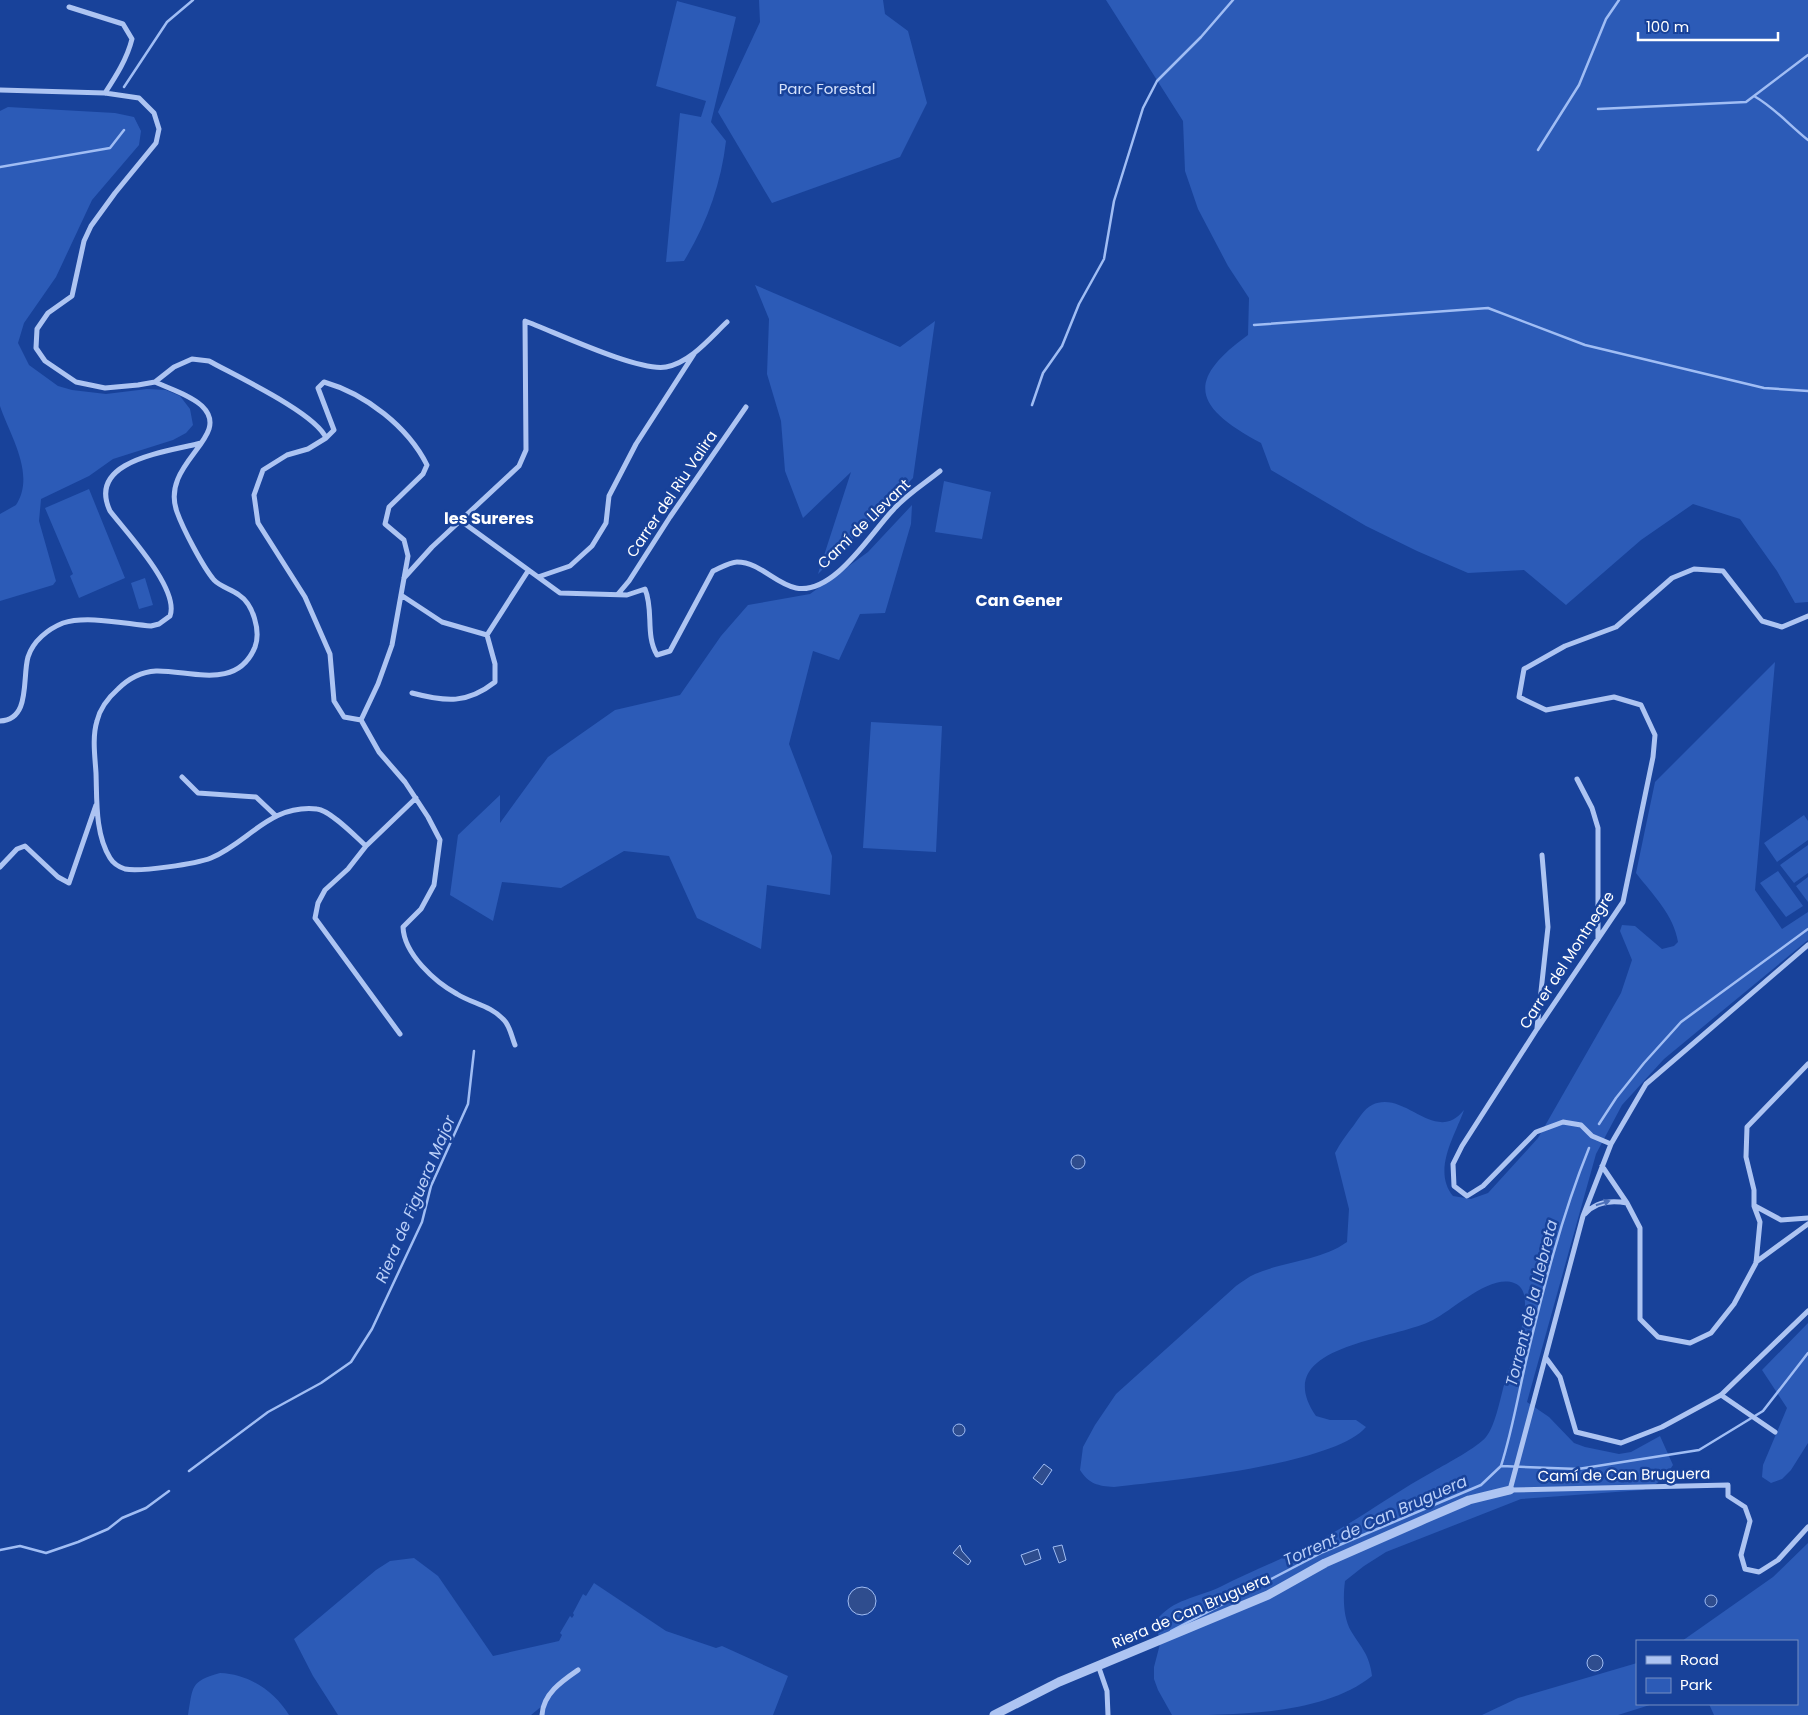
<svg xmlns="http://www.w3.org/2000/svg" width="1808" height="1715" viewBox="0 0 1808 1715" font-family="Poppins,sans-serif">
<rect width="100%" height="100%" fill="#18429a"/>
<path fill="#2c5bb7" d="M759 0H883L885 14 908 31 927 103 900 157 772 203 718 112 760 22Z
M1106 0H1808V602L1795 603 1777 571 1740 519 1693 504 1641 540 1566 605 1524 570 1468 573 1417 551 1366 526 1271 470 1261 443C1196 408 1183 382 1248 335L1249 298 1228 266 1198 209 1185 171 1183 121Z
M677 1 736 17 711 122 726 141C721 184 707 223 684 261L666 262 680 113 701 117 706 101 656 86Z
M8 107 115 113 134 117 141 131 139 145 92 200 56 277 24 323 18 343 29 365 58 386 72 390 106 394 147 389 166 390 180 396 190 409 193 425 186 433 173 440 113 459 89 476 41 499 39 521 56 581 53 585 0 601V514L16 505C36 474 10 436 0 406V111Z
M755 285 900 347 935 321 913 478 818 574 851 472 803 518 785 471 781 421 767 374 769 319Z
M944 481 991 492 982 539 935 532Z
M89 489 125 578 79 598 70 576 73 574 45 508Z
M912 505 911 524 885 613 860 614 839 660 813 651 789 744 832 856 830 895 767 885 761 949 697 918 669 856 624 851 561 888 502 882 493 921 450 895 458 835 500 795V823L548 757 615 710 680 695 721 636 748 605 810 594 868 552Z
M145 578 153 605 139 609 131 583Z
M1775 662 1755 890 1782 929 1808 912V940L1664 1059 1622 1105 1596 1154 1527 1402 1549 1417 1574 1443 1585 1447 1619 1454 1631 1452 1660 1436 1673 1465C1665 1478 1658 1485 1643 1490L1521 1499 1386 1552 1364 1566 1345 1581C1343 1597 1343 1617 1351 1631 1362 1649 1369 1654 1372 1676 1323 1715 1237 1715 1172 1715L1158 1690 1154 1679V1667L1160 1644 1156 1621C1172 1599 1197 1598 1220 1587 1250 1572 1280 1560 1310 1545 1353 1524 1392 1494 1434 1471 1446 1464 1478 1447 1486 1437 1496 1425 1501 1394 1506 1378 1509 1368 1515 1358 1517 1347 1520 1331 1535 1290 1514 1283 1490 1274 1453 1310 1433 1320 1393 1341 1267 1345 1316 1416L1330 1420H1356L1366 1427C1334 1465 1168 1481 1114 1487 1098 1486 1089 1484 1080 1470L1083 1447 1095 1425 1116 1394 1236 1286C1242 1282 1248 1277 1255 1274 1285 1261 1320 1261 1347 1242L1349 1209 1335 1153C1340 1143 1347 1134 1354 1125 1359 1118 1364 1109 1372 1105 1405 1089 1435 1146 1464 1110 1455 1136 1432 1170 1453 1196L1471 1199 1488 1193 1538 1138 1621 993 1632 960 1620 931 1622 925 1635 926 1662 949 1674 946 1678 942C1674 915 1652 894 1636 873L1655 782Z
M871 722 942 726 936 852 863 848Z
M1804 815 1808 821V840L1777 862 1764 843Z
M1808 845V873L1794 883 1780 865Z
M1778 871 1803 906 1786 917 1760 883Z
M1808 877V902L1796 886Z
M1808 1323V1443L1791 1470 1782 1479 1771 1483 1762 1477 1763 1465 1787 1408 1762 1370Z
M1808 1543V1715H1714L1709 1704H1797V1641H1682L1773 1577Z
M414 1558 438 1576 493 1656 559 1641 562 1635 560 1633 570 1616 572 1618 574 1615 573 1613 583 1594 586 1596 594 1583 666 1631 716 1648 722 1646 788 1676 773 1715H543L542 1706 531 1715H338L313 1676 294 1639 376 1570 390 1561Z
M1637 1663V1704H1653L1618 1715H1482L1518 1698Z
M220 1673C249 1674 274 1691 289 1715H188C193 1687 190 1681 220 1673Z"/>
<path fill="#2f4d8e" stroke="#a0bdf4" d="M1071 1162a7 7 0 1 1 14 0a7 7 0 1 1-14 0Z
M953 1430a6 6 0 1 1 12 0a6 6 0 1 1-12 0Z
M1044 1464 1052 1470 1042 1485 1033 1478Z
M960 1545 962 1551 971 1561 968 1565 953 1553Z
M1062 1545 1066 1560 1059 1563 1053 1547Z
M1038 1549 1041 1559 1025 1565 1021 1555Z
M848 1601a14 14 0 1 1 28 0a14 14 0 1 1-28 0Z
M1705 1601a6 6 0 1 1 12 0a6 6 0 1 1-12 0Z
M1587 1663a8 8 0 1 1 16 0a8 8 0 1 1-16 0Z"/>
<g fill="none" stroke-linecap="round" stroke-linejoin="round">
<path stroke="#a0bdf4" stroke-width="2.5" d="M124 87 167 22 193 0
M1754 96C1775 108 1789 125 1808 140
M1598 109 1746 102 1808 55
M1538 150 1579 85 1606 19 1619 0
M0 167 110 148 124 130
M1254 325 1488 308 1585 345 1764 388 1808 391
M1032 405 1043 373 1062 346 1079 304 1104 259 1114 201 1143 108 1157 81 1201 37 1233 0
M1599 1124 1616 1098 1644 1063 1681 1022 1808 929
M1501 1466C1512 1432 1518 1396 1526 1361 1543 1290 1561 1217 1589 1148
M189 1471 268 1412 321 1383 351 1362 372 1329 422 1222 431 1186 468 1104 474 1051
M0 1550 20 1546 46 1553 78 1542 108 1529 122 1518 146 1508 169 1491
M1171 1631 1323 1552 1481 1485 1501 1466 1578 1469 1699 1450 1763 1411 1808 1353"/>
<path stroke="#adc4f2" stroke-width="5" d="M69 7 123 24 132 39C127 59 116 76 105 93
M0 90 105 93 139 98 154 113 159 129 156 143 115 193 91 226 84 241 72 296 48 313 37 329 36 348 45 361 76 382 105 388 138 385 155 382 174 367 192 359 209 361C234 375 316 413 326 438L308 449 287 455 263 470 254 495 258 523 305 597 330 654 334 701 344 717 361 720 379 752 405 782 428 817 440 840 434 885 421 909 403 927C404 954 435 982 457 994 473 1004 490 1005 504 1020 510 1026 512 1038 515 1045
M155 382C170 389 190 395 202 406 234 437 159 463 177 512 183 529 203 567 214 580 221 587 231 589 239 595 253 604 261 631 255 647 237 691 190 670 156 671 141 672 128 679 118 689 109 697 100 708 97 721 92 737 95 757 96 773 97 800 95 834 110 858 113 863 119 867 125 869 140 872 196 864 211 858 249 842 270 804 317 809 330 810 356 837 366 846
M326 438 334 430 318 388 324 382C366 394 408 427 427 465L423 474 389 507 385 524 404 540 408 556 392 645 378 684 361 720
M461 521 560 593 627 595 645 589C654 610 645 635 657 655L670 651 713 571C720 568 730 562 737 562 760 562 775 584 796 588 834 595 870 534 893 510 906 495 924 484 940 471
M538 577 570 566 592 546 606 523 609 496 636 444 694 354
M404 578 432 547 519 466 526 450 525 321C555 332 638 372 666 367 691 362 710 338 727 322
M618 594 629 581 670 517 746 407
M401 595 442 622 487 635
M412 693C446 702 467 704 495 682V664L487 635 528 571
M0 721C31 720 22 678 28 657 33 641 48 629 63 623 87 615 126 624 151 626L159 624 170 616C180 589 126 532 110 511 86 460 167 452 201 443
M182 777 198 793 256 797 275 815
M1577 779 1592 808 1598 828V939
M0 867 17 849 25 846 58 877 69 883 96 805
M1808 945 1646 1084 1611 1144 1583 1216 1510 1490 1728 1485V1496L1745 1507 1750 1521 1741 1555 1745 1569 1759 1572 1778 1560 1808 1527
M1537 1028 1548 927 1542 855
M400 1034 315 918 318 903 325 890 348 869 366 846 416 798
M1611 1144 1592 1136 1581 1125 1563 1122 1536 1132 1483 1186 1467 1196 1454 1186 1453 1164 1462 1146 1537 1029 1623 902 1653 757 1655 735 1641 705 1614 697 1546 710 1519 697 1524 669 1565 646 1616 627 1672 578 1694 569 1723 571 1762 621 1782 627 1808 616
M1602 1166 1627 1203 1640 1228V1319L1658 1337 1690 1343 1711 1333 1734 1304 1756 1263 1760 1222 1754 1206V1190L1746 1157 1747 1127 1808 1064
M1755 1206 1781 1220 1808 1218
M1585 1214C1596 1201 1611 1200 1627 1203
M1756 1262 1808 1224
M1546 1358 1560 1377 1576 1432 1621 1443 1662 1427 1721 1395 1808 1311
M1721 1395 1775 1432
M1098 1665 1107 1691 1108 1715
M542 1715C543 1694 562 1681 578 1670"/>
<path stroke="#adc4f2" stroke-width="9" d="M994 1715 1059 1682 1268 1595 1325 1563 1425 1519 1469 1500 1510 1490"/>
</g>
<defs><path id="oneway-solid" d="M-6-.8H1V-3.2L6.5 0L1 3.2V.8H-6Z" transform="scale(1.25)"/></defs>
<use fill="#4c70b9" href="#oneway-solid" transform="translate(1603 1203) rotate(-18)"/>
<g text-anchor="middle" stroke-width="5" stroke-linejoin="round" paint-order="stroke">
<g font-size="15" fill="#d5e2fc" stroke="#18429a">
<text x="827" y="94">Parc Forestal</text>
</g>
<g font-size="15" fill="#fff" stroke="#18429a">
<text transform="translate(672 494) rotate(-56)" y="5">Carrer del Riu Valira</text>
<text transform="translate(864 524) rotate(-44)" y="5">Camí de Llevant</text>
<text transform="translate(1567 960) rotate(-57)" y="5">Carrer del Montnegre</text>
<text transform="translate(1624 1475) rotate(-1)" y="5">Camí de Can Bruguera</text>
<text transform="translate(1191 1611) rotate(-23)" y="5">Riera de Can Bruguera</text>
</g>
<g font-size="16" font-weight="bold" fill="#fff" stroke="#18429a">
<text x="489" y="524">les Sureres</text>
<text x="1019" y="606">Can Gener</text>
</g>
<g font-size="16" font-style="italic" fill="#bacff8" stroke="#18429a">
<text transform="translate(415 1199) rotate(-67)" y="6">Riera de Figuera Major</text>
<text transform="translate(1531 1303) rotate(-76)" y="6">Torrent de la Llebreta</text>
<text transform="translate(1375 1520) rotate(-24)" y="6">Torrent de Can Bruguera</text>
</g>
</g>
<rect x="1636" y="1640" width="162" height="65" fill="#18429a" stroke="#748ec2"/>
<rect x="1646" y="1656" width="25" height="8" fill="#adc4f2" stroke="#748ec2"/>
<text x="1680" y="1665" font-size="15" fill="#ffffff">Road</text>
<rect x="1646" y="1678" width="25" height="15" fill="#2c5bb7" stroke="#748ec2"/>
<text x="1680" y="1690" font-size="15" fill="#ffffff">Park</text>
<path d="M1638 32v8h140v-8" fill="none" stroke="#ffffff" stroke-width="2.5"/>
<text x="1646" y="32" font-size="15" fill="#ffffff" stroke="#18429a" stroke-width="4" paint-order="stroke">100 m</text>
</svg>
